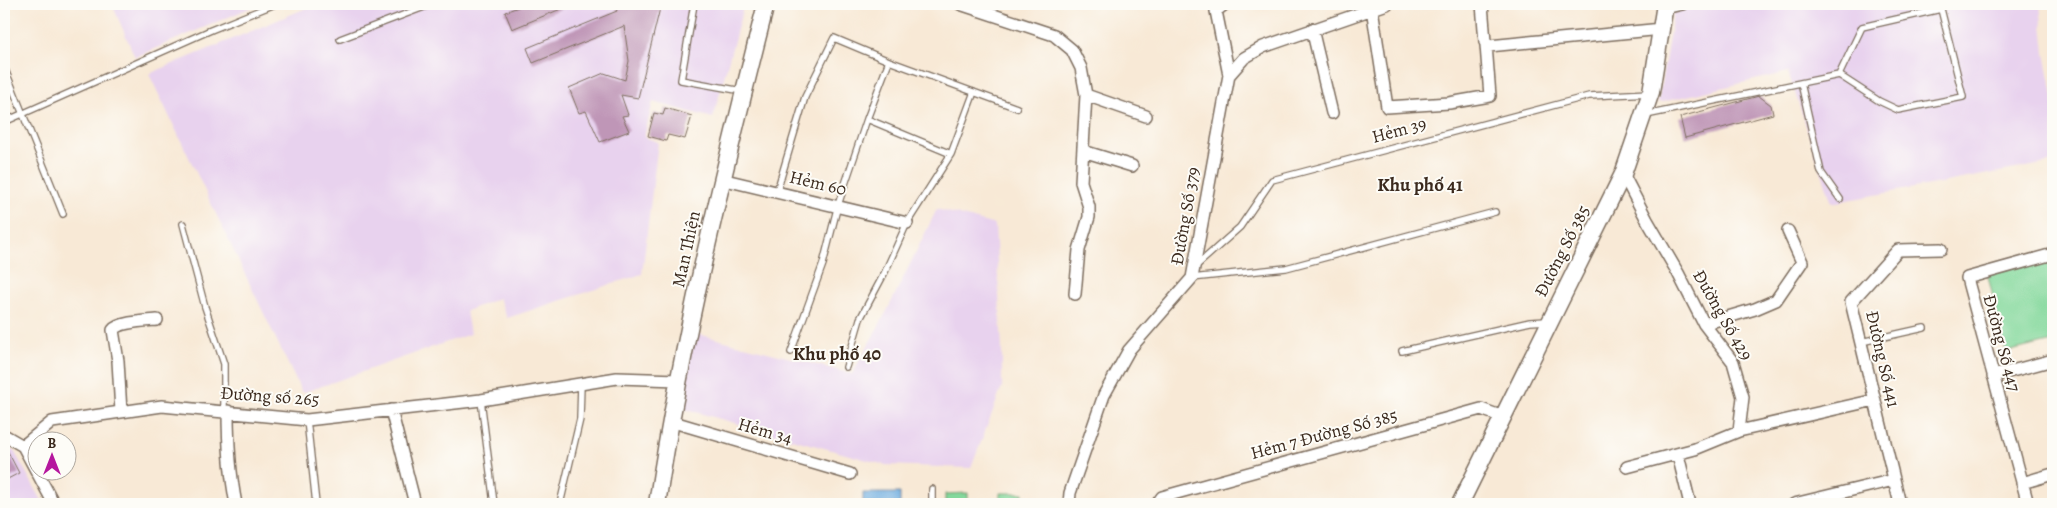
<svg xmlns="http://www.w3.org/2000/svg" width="2057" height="508" viewBox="0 0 2057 508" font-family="Alegreya,serif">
<rect width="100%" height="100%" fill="#fdfcf7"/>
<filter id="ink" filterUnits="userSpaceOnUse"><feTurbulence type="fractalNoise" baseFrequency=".02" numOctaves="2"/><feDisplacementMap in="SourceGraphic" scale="10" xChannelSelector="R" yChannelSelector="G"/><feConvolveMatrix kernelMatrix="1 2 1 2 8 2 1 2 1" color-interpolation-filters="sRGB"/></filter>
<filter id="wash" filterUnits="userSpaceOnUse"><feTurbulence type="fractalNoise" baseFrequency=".0096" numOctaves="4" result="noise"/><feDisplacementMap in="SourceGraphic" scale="20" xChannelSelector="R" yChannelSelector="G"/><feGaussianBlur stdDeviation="1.12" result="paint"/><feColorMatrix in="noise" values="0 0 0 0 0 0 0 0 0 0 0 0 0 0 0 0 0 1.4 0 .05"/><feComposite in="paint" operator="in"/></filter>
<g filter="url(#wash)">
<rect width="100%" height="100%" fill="#f8e9d6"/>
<path fill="#e8d2ee" d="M112 4H259L135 57Z
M316 4H744L713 118 653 102 644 137 658 142 642 274 507 318 499 298 466 311 470 334 302 393 149 74Z
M1688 4H2040L2045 53 2053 96V162L1832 203 1788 72 1658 103 1674 8Z
M937 209 995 225 1002 349V387L971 468 885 465 674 406 690 332 852 374 887 311Z
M4 447 14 451 44 504H4Z"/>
<path fill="#83d89b" stroke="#5f815c" d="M2053 257V341L2006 352 1987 272Z
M968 493V504H945V494Z
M1000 493H1023V504H1000Z"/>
<path fill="#6cabdf" stroke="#546a7e" d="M863 493H900V504H863Z"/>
<g id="blocks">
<path fill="#bf96b7" d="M526 4H573L512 29 505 12Z
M614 4H661L638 98 621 95 628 115 622 116 629 131 600 142 586 111 579 113 569 88 604 73 625 80 629 61 624 26 533 63 527 48 617 11Z
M1759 96 1771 105 1773 114 1685 138 1680 117Z
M665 108 692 116 685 139 668 135 666 141 648 136 654 113 663 115Z
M4 444 19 473 4 481Z"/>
</g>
</g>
<g filter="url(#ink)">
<use href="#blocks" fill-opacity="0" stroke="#7d6d5e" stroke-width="1"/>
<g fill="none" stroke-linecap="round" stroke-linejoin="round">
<defs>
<path id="lane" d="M694 4 681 80 742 91
M340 39 432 4
M4 67 63 214
M1839 75 1879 101 1898 110 1963 97 1941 9
M1801 83 1821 172 1840 199
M1646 115 1839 75 1862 27 1941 9 1940 4
M867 119 951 154
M4 122 211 30 275 4
M777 191 805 97 834 38 889 61 1017 108
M183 224 205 307 224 364V411
M1195 267 1240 227 1272 180 1589 96 1650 93
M1192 278 1286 268 1495 212
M1861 342 1924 328
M1402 351 1530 322 1547 321
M791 352 823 264 838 205 867 119 889 61
M846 367 860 319 885 272 907 223 951 154 974 92
M481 400 494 504
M307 420 316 504
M560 504 580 419 581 384
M932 504V489"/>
<path id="street" d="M960 4 1054 35 1072 50 1081 68 1086 95 1081 182 1089 207V217L1079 250 1075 294
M1225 4 1216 11 1229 75
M1482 4 1485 42 1489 46 1662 29
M1372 8 1387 107 1449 103 1490 96 1486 45
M1665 8 1682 4
M1312 29 1332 113
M1086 95 1146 116
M1083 151 1132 166
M1623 174 1647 220 1678 273 1704 324 1733 362 1743 397 1739 431 1695 449 1627 467
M721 179 907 223
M1704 324 1755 309 1776 300 1802 262 1788 231
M1993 376 2053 360
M391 410 415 504
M228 411C228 442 230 474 236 504
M121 412 118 361 113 330C119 322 146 321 157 320
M670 421 850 474
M1739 431 1875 400
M4 435 23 446
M23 446 52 422 162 406 307 420 481 400 617 378 678 380
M23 446 54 504
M1678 455 1690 504
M2022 483 2053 474
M1069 504 1070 493 1104 395 1129 350 1192 278 1229 75 1244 58 1263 47 1387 4
M1157 504 1162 497 1481 409 1503 417
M1794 504 1894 480
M1900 504 1851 302 1898 250 1941 249
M2028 504 1967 278 2053 254"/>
<path id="secondary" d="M657 504C683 335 724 169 766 4
M1460 504 1623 174 1651 92 1665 4"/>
</defs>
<use href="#lane" stroke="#7d6d5e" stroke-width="8"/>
<use href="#street" stroke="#7d6d5e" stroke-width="14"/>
<use href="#secondary" stroke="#7d6d5e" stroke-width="19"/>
<use href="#lane" stroke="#fff" stroke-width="5.5"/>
<use href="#street" stroke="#fff" stroke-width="11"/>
<use href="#secondary" stroke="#fff" stroke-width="16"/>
</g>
</g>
<g text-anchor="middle" stroke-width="4" stroke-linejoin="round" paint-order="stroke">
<g font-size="18" fill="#3b2a1e" stroke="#fdfcf7">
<text transform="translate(1399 130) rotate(-15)" y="6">Hẻm 39</text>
<text transform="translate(818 183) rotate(13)" y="6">Hẻm 60</text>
<text transform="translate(1185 216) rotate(-80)" y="6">Đường Số 379</text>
<text transform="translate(686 249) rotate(-78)" y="6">Man Thiện</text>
<text transform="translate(1562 251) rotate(-63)" y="6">Đường Số 385</text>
<text transform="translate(1723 315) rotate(60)" y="6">Đường Số 429</text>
<text transform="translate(2002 343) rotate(75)" y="6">Đường Số 447</text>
<text transform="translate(1883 359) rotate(77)" y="6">Đường Số 441</text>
<text transform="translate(270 396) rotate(4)" y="6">Đường số 265</text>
<text transform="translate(765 431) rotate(16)" y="6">Hẻm 34</text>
<text transform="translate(1324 434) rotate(-15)" y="6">Hẻm 7 Đường Số 385</text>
</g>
<g font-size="19" font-weight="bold" fill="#3b2a1e" stroke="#fdfcf7">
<text x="1420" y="191">Khu phố 41</text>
<text x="837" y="360">Khu phố 40</text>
</g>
</g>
<rect width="2057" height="508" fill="none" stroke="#fdfcf7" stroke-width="20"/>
<g transform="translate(52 456)"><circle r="24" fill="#fdfcf7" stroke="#afa8a0"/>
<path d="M0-4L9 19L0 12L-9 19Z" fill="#b5179e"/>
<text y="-8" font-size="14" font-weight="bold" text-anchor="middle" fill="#3b2a1e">B</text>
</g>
</svg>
